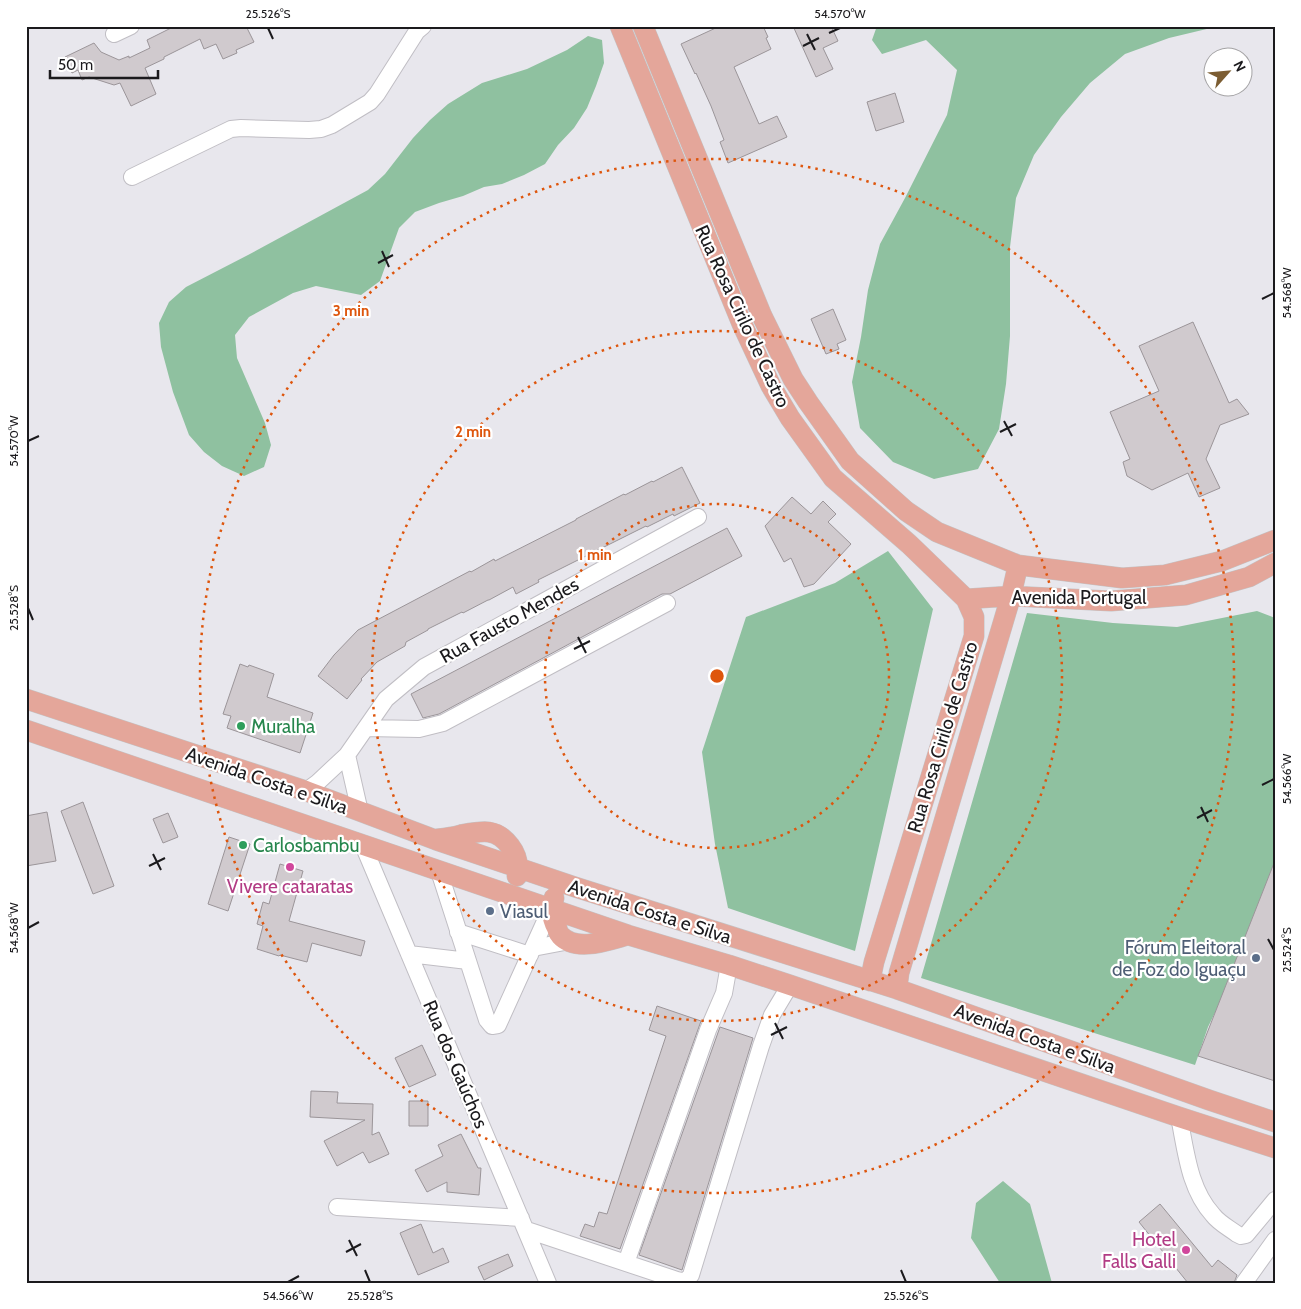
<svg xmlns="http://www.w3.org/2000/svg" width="1301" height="1309" viewBox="0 0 1301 1309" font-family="Cabin,sans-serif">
<rect width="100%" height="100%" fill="#e8e7ed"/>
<path fill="#8fc1a0" d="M877 26H1228L1215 27 1169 38 1125 54 1090 83 1061 117 1034 155 1016 198 1010 247V336L1006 384 999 429 978 469 934 479 893 462 860 428 852 382 861 337 868 290 880 244 905 198 947 115 957 70 926 40 882 54 872 40Z
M588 36 602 40 604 63 596 86 587 108 574 128 558 145 545 164 524 175 502 184 484 187 463 196 439 203 415 212 399 228 380 281 361 295 316 286 293 293 249 317 235 335 237 358 265 423 271 445 264 467 244 476 222 466 204 452 189 435 173 392 161 347 159 323 169 302 186 287 248 255 368 190 385 174 413 138 430 120 448 104 482 83 527 69 567 50Z
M888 551 933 609 855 951 728 908 715 844 702 752 746 617 835 583Z
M1257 611 1275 618V893L1250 941 1208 1027 1195 1065 921 978 1027 613 1113 623 1177 627Z
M1003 1181 1030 1204 1052 1283H1000L971 1238 976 1203Z"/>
<path fill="#d0cace" stroke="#9b9599" d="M175 26H246L254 42 236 50 237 53 223 59 216 44 204 49 200 39 164 57V59L145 68 156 94 131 106 120 83 114 85 89 77 82 80 78 70 72 73 65 57 94 43 101 52 119 60 129 56V58L150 48 147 40Z
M720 26H763L768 37 766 38 771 49 734 67 759 124 777 116 787 137 728 163 720 142 724 140 711 106 696 73 695 74 681 44Z
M793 26H831L838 41 823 48 833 69 816 77Z
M895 93 904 122 876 131 867 102Z
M833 309 846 340 837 344 839 349 826 354 811 319Z
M1193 322 1229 403 1237 399 1249 414 1220 425 1206 459 1220 488 1199 497 1188 473 1152 490 1127 476 1123 462 1130 459 1110 412 1159 391 1139 346Z
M682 467 700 503 674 516 673 514 647 527 646 526 538 580 539 582 516 594 513 587 489 600H488L463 613 462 612 428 629V630L406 642 405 646 377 662 361 679 362 680 347 699 318 676 334 655 358 630 470 571 471 572 494 559 495 561 576 520V519L624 494 625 495 652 481 653 482Z
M792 497 811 514 823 501 836 514 828 522 851 544 814 584 804 587 791 558 784 562 765 526Z
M727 528 742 556 670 594H662L439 714 423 718 411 694Z
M240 664 248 667 249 665 274 674 267 697 313 713 300 753 227 728 231 716 223 714Z
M83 802 114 886 93 894 61 811Z
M47 812 56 861 26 866V816Z
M168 813 178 837 163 843 153 819Z
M229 837 250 844 228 911 208 904Z
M1274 863H1275V1081L1198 1056Z
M280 864 303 871 289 921 365 941 361 956 312 943 307 962 280 955 279 956 257 949 263 926 257 924 263 902 269 904Z
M657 1006 701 1021 620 1249 580 1236 585 1224 594 1227 599 1212 607 1214 666 1036 649 1030Z
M720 1027 753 1038 682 1270 639 1255Z
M422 1045 436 1075 409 1087 395 1058Z
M311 1091 338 1092 337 1103 373 1104 372 1135 379 1132 389 1154 369 1163 363 1152 337 1166 324 1141 365 1120 310 1117Z
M409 1101H428V1126H409Z
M461 1134 478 1168H481L479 1195 447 1192V1182L427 1192 415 1170 443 1156 438 1145Z
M1160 1204 1212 1267 1218 1260 1237 1275 1234 1283H1188L1139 1222Z
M421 1224 433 1253 443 1248 449 1262 418 1275 400 1233Z
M508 1254 513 1266 484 1280 478 1267Z"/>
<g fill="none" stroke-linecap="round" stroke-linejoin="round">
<defs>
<path id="minor" d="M114 34 131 26
M132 177 231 129 241 128 309 130 321 129 332 125 370 102 377 94 417 31 423 26
M366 728 419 729 443 723 667 603
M347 755 360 812
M306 791 317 783 347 755 386 699 424 667 698 517
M363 845 548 1283
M439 871 487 1020 492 1026 498 1025 551 908
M458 932 530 955
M533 948 570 941
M409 954 468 961
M1179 1117C1186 1151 1189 1189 1213 1215 1219 1223 1229 1228 1237 1234L1241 1236 1246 1235 1275 1200
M337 1207 521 1218
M527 1230 680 1281 687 1280 691 1275 761 1046 772 1015 790 985
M626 1263 708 1030 724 993 729 965
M1244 1283 1275 1240"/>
<path id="major" d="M620 26 742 324 771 386 790 418 833 478 909 544 966 599 974 617V636L874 962 870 981
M643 26 762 316 793 379 808 402 850 461 906 511 937 532 1018 565 1011 596 899 973 897 989
M1018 565 1122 578 1165 575 1222 561 1275 540
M966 599 1011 596 1111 601 1186 595 1249 577 1275 563
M26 699 306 791 436 840 575 887 897 989 1209 1100 1275 1122
M26 730 628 935 729 965 790 985 1179 1117 1275 1148
M437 839C445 838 453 837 460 835 481 831 496 827 510 846 517 855 519 865 517 876
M554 898C551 909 551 918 557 928 558 931 558 933 560 935 576 953 609 940 628 935"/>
</defs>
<use href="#minor" stroke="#c0bec4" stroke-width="18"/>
<use href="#major" stroke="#c4c3c4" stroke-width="21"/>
<use href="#minor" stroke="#fff" stroke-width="16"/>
<use href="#major" stroke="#e4a69a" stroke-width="20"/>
</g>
<path fill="none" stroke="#1b1a1d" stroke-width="2" d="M268 28 273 39M829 33 840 28M807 34 815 50M803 46 819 38M382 251 389 267M378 263 393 255M1262 299 1274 293M1004 421 1012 436M1000 432 1016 424M28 441 39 436M28 608 33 620M578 637 586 653M574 649 590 641M1262 785 1274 779M1201 807 1208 822M1197 818 1212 810M153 854 161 870M149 866 165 858M28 928 39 922M1268 939 1274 950M775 1023 783 1039M771 1035 787 1027M349 1240 357 1256M346 1252 361 1244M365 1270 370 1282M901 1270 906 1282M288 1282 299 1276"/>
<g fill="none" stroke="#de560d" stroke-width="2.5" stroke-dasharray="2.5 5">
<circle cx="717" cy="676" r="172"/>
<circle cx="717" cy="676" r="345"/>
<circle cx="717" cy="676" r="517"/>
</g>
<g fill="#2e9e5b" stroke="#fff" stroke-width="2">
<circle cx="241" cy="726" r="5"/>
<circle cx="243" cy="845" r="5"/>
</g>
<g fill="#d1479c" stroke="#fff" stroke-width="2">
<circle cx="290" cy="867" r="5"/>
<circle cx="1186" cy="1250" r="5"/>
</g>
<g fill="#5c6f8a" stroke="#fff" stroke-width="2">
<circle cx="490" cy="911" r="5"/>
<circle cx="1256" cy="958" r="5"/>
</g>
<g text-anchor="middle" stroke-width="4.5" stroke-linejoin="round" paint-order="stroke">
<g font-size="19" fill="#1b1a1d" stroke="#fff">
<text transform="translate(743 316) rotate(65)" y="7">Rua Rosa Cirilo de Castro</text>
<text x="1079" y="604">Avenida Portugal</text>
<text transform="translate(509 620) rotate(-29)" y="7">Rua Fausto Mendes</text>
<text transform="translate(942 737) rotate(-73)" y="7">Rua Rosa Cirilo de Castro</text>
<text transform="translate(267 780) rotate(19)" y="7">Avenida Costa e Silva</text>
<text transform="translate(650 911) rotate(18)" y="7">Avenida Costa e Silva</text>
<text transform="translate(1035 1038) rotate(20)" y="7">Avenida Costa e Silva</text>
<text transform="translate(456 1064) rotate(67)" y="7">Rua dos Gaúchos</text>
</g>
<g font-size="19" fill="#27864d" stroke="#fff" text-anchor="start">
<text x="251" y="733">Muralha</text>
<text x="253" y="852">Carlosbambu</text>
</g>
<g font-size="19" fill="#b23c85" stroke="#fff">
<text x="290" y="893">Vivere cataratas</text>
<text x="1176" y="1246" text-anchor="end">Hotel<tspan x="1176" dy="22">Falls Galli</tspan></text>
</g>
<g font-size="19" fill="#4e5e75" stroke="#fff" text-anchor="start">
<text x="500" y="918">Viasul</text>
<text x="1246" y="954" text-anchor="end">Fórum Eleitoral<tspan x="1246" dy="22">de Foz do Iguaçu</tspan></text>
</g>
</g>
<circle cx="717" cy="676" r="8" fill="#de560d" stroke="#fff" stroke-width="2.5"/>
<g font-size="15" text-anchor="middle" font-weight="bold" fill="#de560d" stroke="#fff" stroke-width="4.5" stroke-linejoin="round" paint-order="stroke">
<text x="351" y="316">3 min</text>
<text x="473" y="437">2 min</text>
<text x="595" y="560">1 min</text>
</g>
<rect width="1301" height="1309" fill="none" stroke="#ffffff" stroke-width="55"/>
<g transform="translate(1228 72) rotate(63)"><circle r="24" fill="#ffffff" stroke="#a4a3a5"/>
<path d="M0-4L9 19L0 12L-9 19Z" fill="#7c5d32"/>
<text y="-8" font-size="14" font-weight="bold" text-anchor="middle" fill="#1b1a1d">N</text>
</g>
<path d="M50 70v8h108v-8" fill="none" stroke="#1b1a1d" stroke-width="2.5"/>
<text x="58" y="70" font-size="15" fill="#1b1a1d" stroke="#ffffff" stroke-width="4" paint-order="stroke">50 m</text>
<rect x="28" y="28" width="1246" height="1254" fill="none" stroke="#1b1a1d" stroke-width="2"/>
<g font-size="12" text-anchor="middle" fill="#1b1a1d">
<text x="268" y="18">25.526°S</text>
<text x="840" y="18">54.570°W</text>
<text transform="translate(1287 293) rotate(-90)" y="4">54.568°W</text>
<text transform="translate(14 441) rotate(-90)" y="4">54.570°W</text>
<text transform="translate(14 608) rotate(-90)" y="4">25.528°S</text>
<text transform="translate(1287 779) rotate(-90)" y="4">54.566°W</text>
<text transform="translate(14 928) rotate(-90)" y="4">54.568°W</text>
<text transform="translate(1287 950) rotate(-90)" y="4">25.524°S</text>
<text x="288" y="1300">54.566°W</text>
<text x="370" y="1300">25.528°S</text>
<text x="906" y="1300">25.526°S</text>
</g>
</svg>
